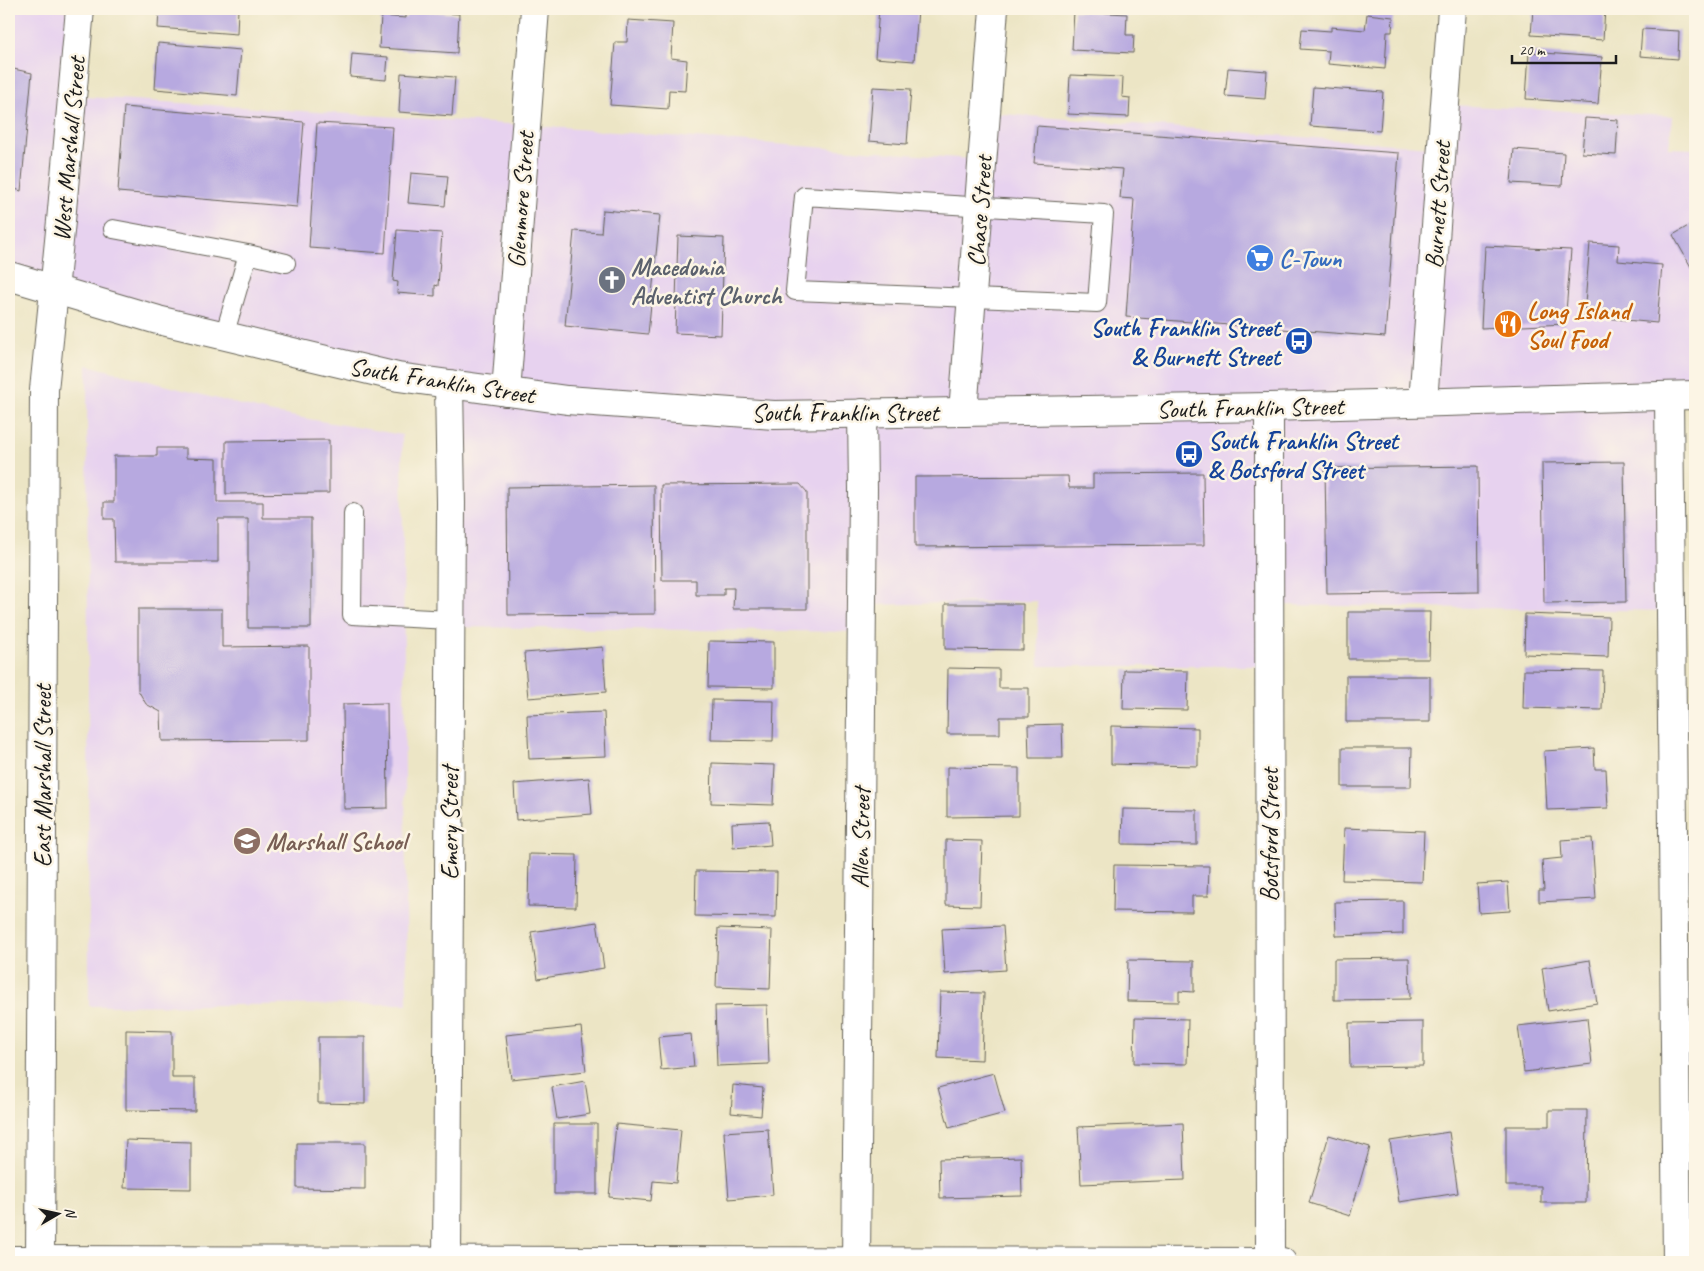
<svg xmlns="http://www.w3.org/2000/svg" width="1704" height="1271" viewBox="0 0 1704 1271" font-family="Caveat,sans-serif">
<rect width="100%" height="100%" fill="#fcf5e5"/>
<filter id="ink" filterUnits="userSpaceOnUse"><feTurbulence type="fractalNoise" baseFrequency=".02" numOctaves="2"/><feDisplacementMap in="SourceGraphic" scale="10" xChannelSelector="R" yChannelSelector="G"/><feConvolveMatrix kernelMatrix="1 2 1 2 8 2 1 2 1" color-interpolation-filters="sRGB"/></filter>
<filter id="wash" filterUnits="userSpaceOnUse"><feTurbulence type="fractalNoise" baseFrequency=".0096" numOctaves="4" result="noise"/><feDisplacementMap in="SourceGraphic" scale="20" xChannelSelector="R" yChannelSelector="G"/><feGaussianBlur stdDeviation="1.12" result="paint"/><feColorMatrix in="noise" values="0 0 0 0 0 0 0 0 0 0 0 0 0 0 0 0 0 1.4 0 .05"/><feComposite in="paint" operator="in"/></filter>
<g filter="url(#wash)">
<rect width="100%" height="100%" fill="#ece5c5"/>
<path fill="#e7d2ef" d="M9 9H57L72 12 70 96 523 125 984 160 989 113 1444 148 1450 105 1672 116 1669 148 1695 149V393L1678 394V611L1278 605 1275 666H1039L1037 601 866 605 867 632 452 627 461 395 9 276Z
M87 365 268 412 402 435 407 1004 89 1006Z"/>
<g id="blocks">
<path fill="#b7a9e0" d="M159 9H238L237 34 158 28Z
M350 9H382L381 15 350 12Z
M879 9H918L914 61 875 58Z
M1533 9H1605L1603 40 1531 35Z
M406 10 459 14 457 53 379 48 381 16 406 18Z
M1074 11 1127 14 1126 35H1134L1133 53 1072 50Z
M1367 14 1393 17 1392 32H1387L1385 69 1328 64 1329 51 1300 49 1302 29 1331 31V27L1365 30Z
M628 20 673 23 671 58 687 60 685 91 669 90 668 109 610 105 615 42H627Z
M1642 29 1679 31 1678 59 1640 56Z
M158 43 241 50 237 96 155 89Z
M1529 52 1602 57 1598 104 1526 99Z
M352 54 388 57 386 80 350 77Z
M9 68 32 73 21 191 9 187Z
M1228 68 1267 71 1265 99 1225 96Z
M401 73 455 77 452 116 399 112Z
M1070 75 1123 77 1122 97 1130 98 1129 117 1068 114Z
M873 87 911 89 907 144 869 141Z
M1313 87 1383 92 1380 131 1310 126Z
M124 107 304 122 297 207 118 192Z
M1585 118 1618 120 1616 155 1582 153Z
M317 123 393 127 385 253 309 248Z
M1037 126 1399 153 1385 337 1126 317 1134 199 1120 198 1123 169 1034 163Z
M1514 149 1564 153 1562 186 1511 183Z
M411 173 448 176 445 206 408 203Z
M603 210 660 215 648 334 565 326 574 231 601 233Z
M1695 222V274L1673 235Z
M397 230 442 233 438 286 435 285V296L397 293 398 282 393 281Z
M678 236 724 238 721 335 675 333Z
M1590 243 1619 245 1618 261 1662 265 1657 323 1584 316Z
M1485 246 1571 250 1565 324 1481 328Z
M329 440V493L226 494V441Z
M157 448H186V458L217 459V502H263V518H311V628H248V519H218V562H115L114 519H104V502H114V456H157Z
M1624 462 1626 602 1544 603 1542 463Z
M1478 466 1479 592 1327 594 1325 468Z
M1203 473 1204 545 915 547V477L1068 476 1069 488H1093V474Z
M800 484 807 492V609H733L734 588H724V595H696V580H662L661 485Z
M654 485 655 614 508 615 507 487Z
M945 604H1023V650L945 649Z
M138 609H222V647L309 646V740L162 741 161 712 146 704 138 690Z
M1348 612H1430L1429 659H1348Z
M1525 614 1609 617 1608 657 1524 654Z
M709 641 774 642V688L708 687Z
M603 647 606 692 528 698 524 653Z
M948 668 999 669V688H1029V717H1000V734H947Z
M1124 670 1188 671 1187 710 1123 709Z
M1524 670 1603 671 1602 710 1523 708Z
M1346 676H1430V722H1346Z
M712 700 774 701 773 741 711 740Z
M387 703 388 808 344 809 343 704Z
M604 712 606 756 529 759 527 715Z
M1062 724 1063 758H1029L1028 725Z
M1111 726 1198 728V766L1111 764Z
M1342 748H1412L1411 787H1342Z
M1594 748 1595 769H1606L1608 808 1547 810 1544 751Z
M712 763 775 765 773 805 711 803Z
M947 767 1019 768V816L947 817Z
M589 778 592 814 516 820 514 784Z
M1123 809 1197 810V845L1122 844Z
M769 821 771 845 733 848 732 823Z
M1344 828 1424 831 1422 882 1342 880Z
M1592 838 1596 899 1539 902V890H1544L1542 860 1562 858 1561 840Z
M946 840 982 841 980 906 946 905Z
M529 854 577 855 576 907 528 906Z
M1114 865 1209 866 1208 896H1192V912L1113 911Z
M696 871 777 872 776 917 695 916Z
M1508 882 1510 911 1479 913 1477 884Z
M1403 901V934L1336 936 1335 902Z
M597 922 604 968 538 979 531 932Z
M1003 926 1006 970 945 974 942 929Z
M718 928 772 930 770 989 716 987Z
M1409 958 1410 999 1334 1000V959Z
M1128 960 1194 961V992L1179 991V1002L1127 1001Z
M1590 960 1597 1003 1548 1011 1542 968Z
M940 992 984 993 982 1060 938 1058Z
M767 1005 769 1064 717 1066 715 1006Z
M1135 1018 1188 1019 1187 1064 1134 1063Z
M1587 1018 1592 1064 1524 1072 1518 1026Z
M1423 1022V1066L1350 1067 1349 1023Z
M581 1027 586 1071 511 1079 506 1035Z
M126 1030 172 1031V1078H195V1111L126 1110Z
M691 1034 694 1067 661 1070 658 1037Z
M318 1037H365V1104L318 1103Z
M994 1073 1005 1113 949 1128 938 1088Z
M585 1081 590 1114 557 1119 552 1087Z
M733 1085 763 1088 761 1116 731 1113Z
M1549 1110H1587L1586 1203H1541V1186H1506V1126H1549Z
M1183 1123 1185 1180 1081 1184 1078 1127Z
M554 1124H597V1194H554Z
M616 1124 681 1130 676 1183 653 1181 651 1201 609 1197Z
M768 1129 773 1195 729 1199 724 1132Z
M1449 1132 1458 1193 1399 1202 1390 1141Z
M1329 1135 1370 1147 1350 1216 1309 1203Z
M126 1140 191 1142V1189L124 1188Z
M297 1143H365V1189L297 1188Z
M1021 1157 1022 1196 940 1198 939 1159Z"/>
</g>
</g>
<g filter="url(#ink)">
<use href="#blocks" fill-opacity="0" stroke="#656257" stroke-width="1"/>
<g fill="none" stroke-linecap="round" stroke-linejoin="round">
<defs>
<path id="lane" d="M804 196 1104 214 1097 303 795 291Z
M113 229 248 254 286 263
M224 336 248 254
M353 513 352 615 450 620"/>
<path id="street" d="M506 392 535 9
M1669 396 1677 1262
M1423 402 1452 9
M1269 407 1270 1262
M963 412 994 9
M9 1260 1282 1262
M40 1262 44 390 61 221 80 9
M447 1262 451 503 449 384
M856 1262 863 489 862 413"/>
<path id="secondary" d="M9 276 158 320 398 377 567 400 774 415 1269 407 1695 395"/>
</defs>
<use href="#lane" stroke="#656257" stroke-width="20"/>
<use href="#street" stroke="#656257" stroke-width="30"/>
<use href="#secondary" stroke="#656257" stroke-width="30"/>
<use href="#lane" stroke="#fff" stroke-width="18"/>
<use href="#street" stroke="#fff" stroke-width="28"/>
<use href="#secondary" stroke="#fff" stroke-width="28"/>
</g>
</g>
<defs>
<symbol id="supermarket-disc" viewBox="-11 -11 22 22"><circle r="9.5" fill="#3f7fe0" stroke="#fcf5e5"/><path d="M-6-5.5h2.5l.6 2H6L4.5 2H-2.5L-4.4-4H-6ZM-1.5 3.2a1.3 1.3 0 1 0 .1 0ZM3 3.2a1.3 1.3 0 1 0 .1 0Z" fill="#fff"/></symbol>
<symbol id="church-disc" viewBox="-11 -11 22 22"><circle r="9.5" fill="#6b7280" stroke="#fcf5e5"/><path d="M-1.2-6h2.4v3.5h3.3v2.4h-3.3V6h-2.4V-.1h-3.3v-2.4h3.3Z" fill="#fff"/></symbol>
<symbol id="restaurant-disc" viewBox="-11 -11 22 22"><circle r="9.5" fill="#e8710a" stroke="#fcf5e5"/><path d="M-5-6h1v4h1v-4h1v4h1v-4h1v5L-1.5 .5V6h-2V.5L-5-1ZM5-6V6H3V1.5H1.5Q1.5-4 5-6Z" fill="#fff"/></symbol>
<symbol id="bus-disc" viewBox="-11 -11 22 22"><circle r="9.5" fill="#1a4fb4" stroke="#fcf5e5"/><path d="M-5-6H5V4H4V6H2V4H-2V6H-4V4H-5ZM-3.5-4V0h7V-4ZM-3.5 1.2v1.5H-2V1.2ZM2 1.2v1.5H3.5V1.2Z" fill="#fff"/></symbol>
<symbol id="school-disc" viewBox="-11 -11 22 22"><circle r="9.5" fill="#8d6e63" stroke="#fcf5e5"/><path d="M0-5L7-2L0 1L-7-2ZM-4 1L0 2.5L4 1V4Q0 6-4 4Z" fill="#fff"/></symbol>
</defs>
<g fill-rule="evenodd">
<use href="#supermarket-disc" x="1244" y="242" width="32" height="32"/>
<use href="#church-disc" x="596" y="264" width="32" height="32"/>
<use href="#restaurant-disc" x="1492" y="308" width="32" height="32"/>
<use href="#bus-disc" x="1283" y="325" width="32" height="32"/>
<use href="#bus-disc" x="1173" y="438" width="32" height="32"/>
<use href="#school-disc" x="231" y="825" width="32" height="32"/>
</g>
<g text-anchor="middle" stroke-width="5" stroke-linejoin="round" paint-order="stroke">
<g font-size="25" fill="#1c1c1c" stroke="#fcf5e5">
<text transform="translate(68 149) rotate(-85)" y="9">West Marshall Street</text>
<text transform="translate(520 200) rotate(-86)" y="9">Glenmore Street</text>
<text transform="translate(1437 205) rotate(-86)" y="9">Burnett Street</text>
<text transform="translate(979 211) rotate(-86)" y="9">Chase Street</text>
<text transform="translate(442 380) rotate(9)" y="9">South Franklin Street</text>
<text transform="translate(1250 407) rotate(-1)" y="9">South Franklin Street</text>
<text x="845" y="421">South Franklin Street</text>
<text transform="translate(42 776) rotate(-90)" y="9">East Marshall Street</text>
<text transform="translate(449 823) rotate(-90)" y="9">Emery Street</text>
<text transform="translate(1269 835) rotate(-90)" y="9">Botsford Street</text>
<text transform="translate(860 838) rotate(-89)" y="9">Allen Street</text>
</g>
<g font-size="25" font-weight="bold" fill="#366cbe" stroke="#fcf5e5" text-anchor="start">
<text x="1279" y="267">C-Town</text>
</g>
<g font-size="25" font-weight="bold" fill="#5b616d" stroke="#fcf5e5" text-anchor="start">
<text x="631" y="275">Macedonia<tspan x="631" dy="29">Adventist Church</tspan></text>
</g>
<g font-size="25" font-weight="bold" fill="#c56008" stroke="#fcf5e5" text-anchor="start">
<text x="1527" y="319">Long Island<tspan x="1527" dy="29">Soul Food</tspan></text>
</g>
<g font-size="25" font-weight="bold" fill="#164399" stroke="#fcf5e5" text-anchor="end">
<text x="1280" y="336">South Franklin Street<tspan x="1280" dy="29">&amp; Burnett Street</tspan></text>
<text x="1208" y="449" text-anchor="start">South Franklin Street<tspan x="1208" dy="29">&amp; Botsford Street</tspan></text>
</g>
<g font-size="25" font-weight="bold" fill="#785e54" stroke="#fcf5e5" text-anchor="start">
<text x="266" y="850">Marshall School</text>
</g>
</g>
<rect width="1704" height="1271" fill="none" stroke="#fcf5e5" stroke-width="30"/>
<g transform="translate(58 1214) rotate(81)" stroke="#fcf5e5" stroke-width="4" paint-order="stroke">
<path d="M0-4L9 19L0 12L-9 19Z" fill="#1c1c1c"/>
<text y="-8" font-size="14" font-weight="bold" text-anchor="middle" fill="#1c1c1c">N</text>
</g>
<path d="M1512 55v8h104v-8" fill="none" stroke="#1c1c1c" stroke-width="2.5"/>
<text x="1519" y="55" font-size="15" fill="#1c1c1c" stroke="#fcf5e5" stroke-width="4" paint-order="stroke">20 m</text>
</svg>
